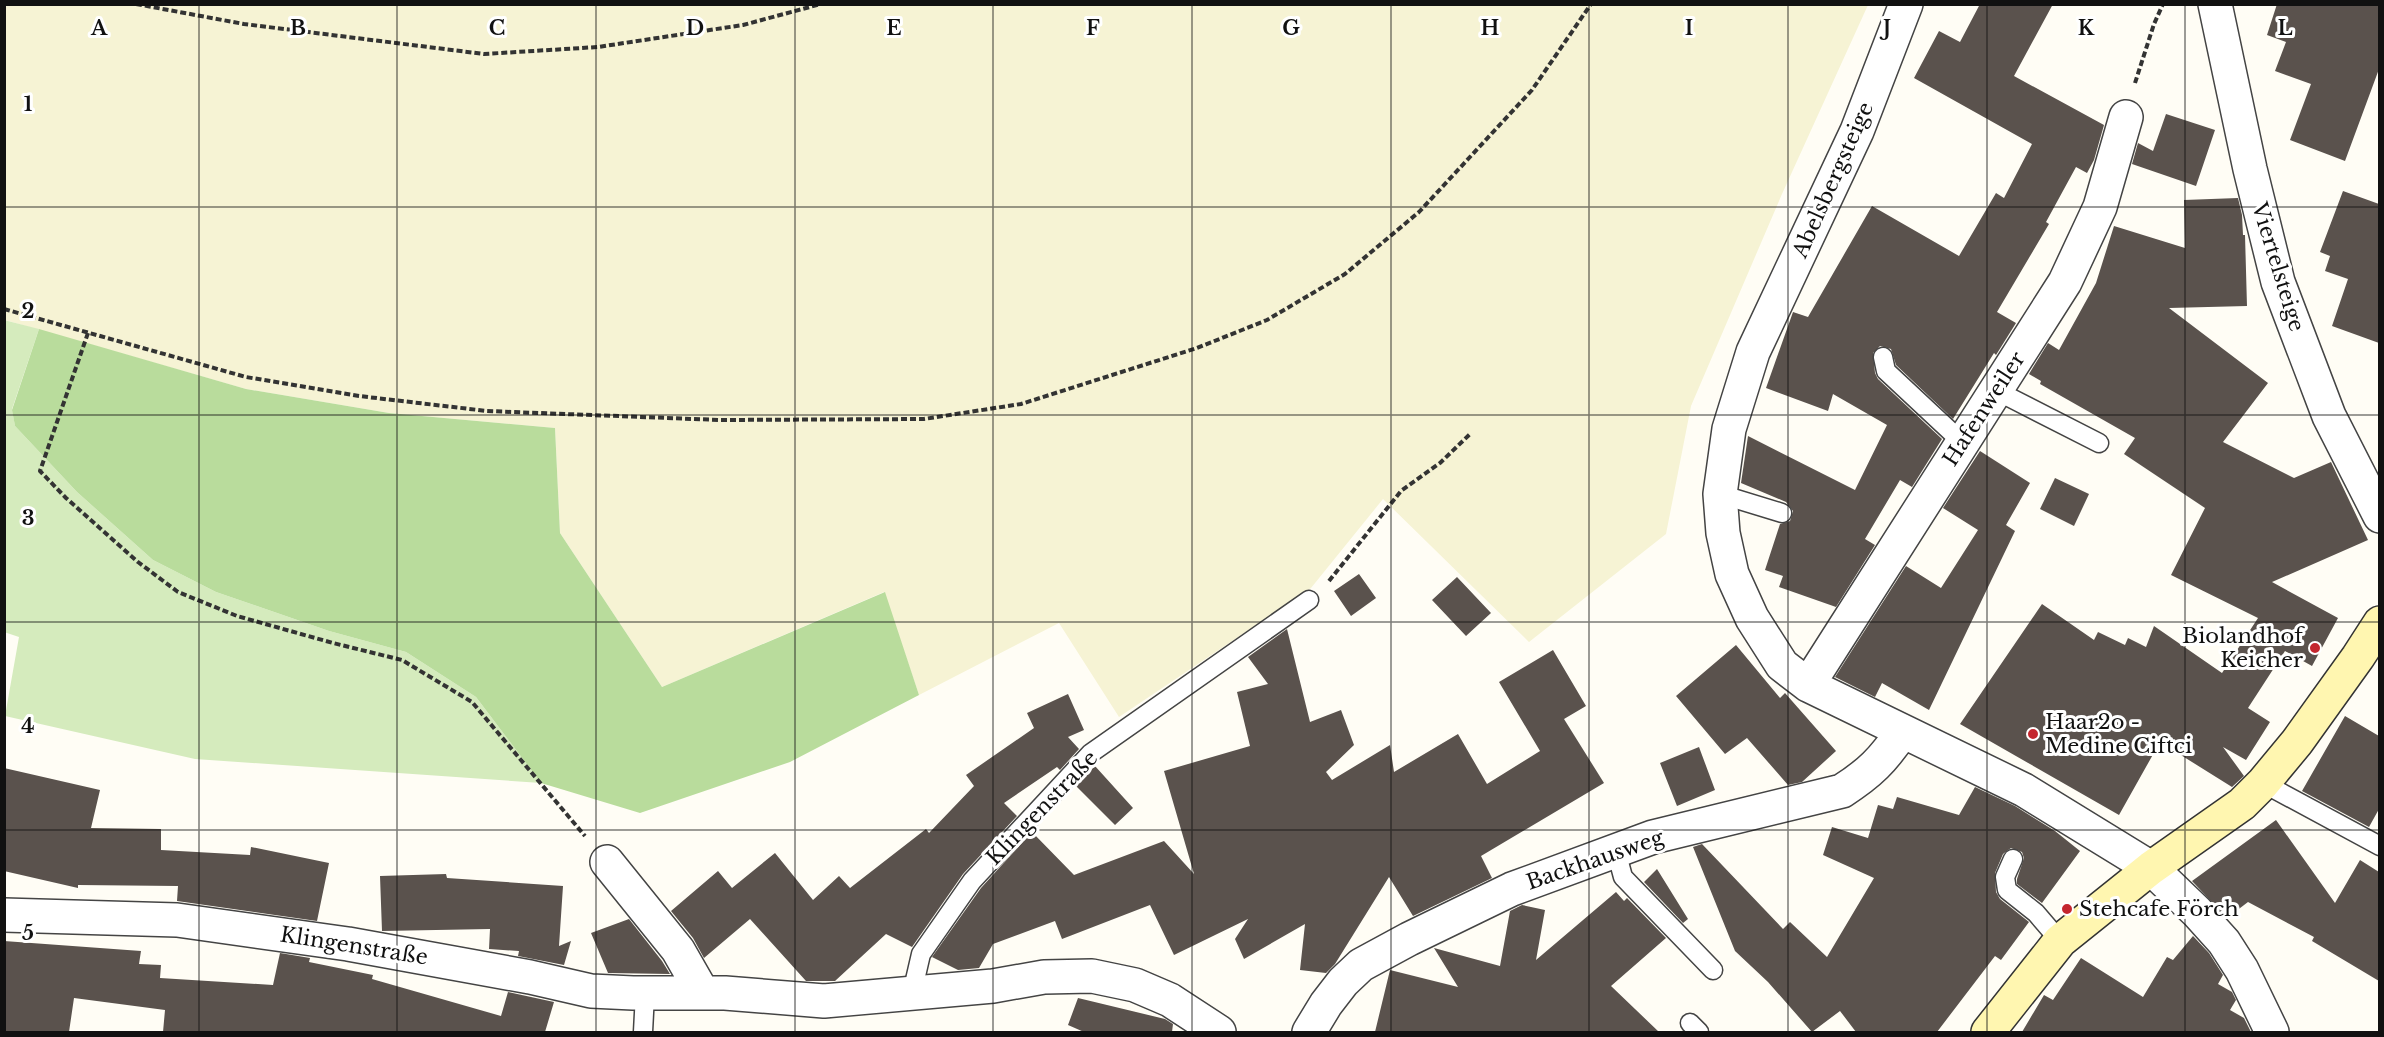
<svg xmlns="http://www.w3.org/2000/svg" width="2384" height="1037" viewBox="0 0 2384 1037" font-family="'Libre Baskerville',serif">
<rect width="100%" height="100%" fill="#fffdf5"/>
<path fill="#f6f3d4" d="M4 5H1868L1782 194 1691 406 1666 534 1529 642 1383 499 1311 588 1119 717 1059 623 919 695 884 592 662 687 560 533 555 428 389 413 246 389 5 320Z"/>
<path fill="#d5ebbd" d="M4 320 39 329 12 409 15 426 77 492 153 560 216 592 329 631 406 652 476 697 541 783 195 759 5 716 19 637 4 632Z"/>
<path fill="#b9dc9c" d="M39 329 246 389 389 413 555 428 560 533 662 687 885 592 919 695 790 762 640 813 541 783 476 697 406 652 329 631 216 592 153 560 77 492 15 426 12 410Z"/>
<path fill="#5a524d" d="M1980 4H2053L2014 76 2104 125 2094 160 2087 173 2076 167 2046 222 2049 224 1997 312 2016 323 1996 355 1994 353 1953 419 1896 365 1891 349 1880 346 1873 353 1875 373 1878 379 1942 439 1912 487 1900 480 1865 539 1875 545 1836 607 1779 587 1783 576 1765 570 1780 524 1790 521 1793 511 1786 502 1741 483 1748 436 1855 490 1887 425 1833 394 1828 411 1766 388 1793 312 1808 317 1872 206 1959 256 1996 193 2004 198 2032 144 1914 78 1939 31 1960 42Z
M2277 4H2379V69L2345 161 2290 140 2311 84 2275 71 2286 42 2267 35Z
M2166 114 2215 130 2196 186 2132 164 2138 143 2153 151Z
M2343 191 2379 204V343L2332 326 2348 279 2325 271 2330 256 2320 252Z
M2238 198 2242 215 2243 235H2245L2247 306 2169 308 2268 383 2223 442 2294 478 2331 462 2368 540 2272 582 2338 618 2312 666 2285 651 2248 708 2270 722 2246 760 2223 747 2244 776 2232 787 2160 742 2119 815 1960 724 2042 604 2094 640 2098 632 2125 645 2128 638 2146 647 2154 626 2222 673 2258 618 2171 575 2205 508 2124 454 2135 438 2040 384 2041 381 2029 374 2048 343 2059 350 2096 283 2114 226 2185 248 2184 200Z
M1980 451 2030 483 2006 525 2015 531 1929 710 1882 683 1875 697 1835 677 1906 566 1941 588 1978 530 1943 508Z
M2055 478 2089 494 2074 526 2040 509Z
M1359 574 1376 598 1351 616 1334 591Z
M1457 577 1491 613 1466 636 1432 600Z
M1287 629 1310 722 1341 710 1354 745 1326 772 1332 780 1390 745 1394 772 1458 734 1487 784 1540 751 1499 682 1553 650 1586 706 1564 719 1604 783 1481 856 1492 878 1413 916 1389 877 1335 964 1326 973 1300 970 1305 924 1244 959 1235 939 1248 919 1174 955 1150 905 1062 939 1055 921 993 944 979 968 958 970 932 957 981 888 1032 832 1074 875 1164 841 1194 874 1164 771 1250 746 1237 692 1268 684 1248 657Z
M1736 645 1780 698 1785 693 1836 751 1802 782 1788 785 1747 738 1725 754 1676 696Z
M1068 694 1084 730 1068 737 1079 749 1060 770 1057 767 1004 803 1017 816 963 874 912 947 886 934 835 981H806L750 919 704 958 693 938 671 911 718 871 732 888 775 853 813 900 839 876 850 888 926 829 929 833 974 786 966 775 1034 728 1027 713Z
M2345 716 2379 736V809L2369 827 2302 791Z
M1699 747 1715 790 1677 806 1660 763Z
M1095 766 1133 808 1115 825 1076 786Z
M4 768 100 790 91 828 161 829V850L250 855 251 847 329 863 317 921 177 901 178 886 78 885V888L4 871Z
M1975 787 2015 806 2055 831 2080 851 2042 903 2017 884V879L2024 858 2022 852 2011 848 2003 854 1995 873 1996 892 2000 899 2029 922 2001 960 1995 956 1937 1032H1856L1840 1011 1812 1032 1768 982 1735 951 1693 847 1702 844 1783 929 1790 922 1827 957 1874 878 1823 855 1832 827 1868 838 1878 805 1893 809 1897 797 1959 815Z
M2276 820 2335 903 2360 860 2379 872V981L2312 941 2314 937 2248 902 2227 918 2192 881Z
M1657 869 1688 919 1683 923 1644 882Z
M446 874 447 878 563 886 559 946 571 941 564 965 518 956 519 951 489 949 490 929 382 931 380 876Z
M1616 892 1624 901 1627 898 1666 938 1611 986 1659 1032H1375L1390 970 1458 987 1434 948 1500 966 1510 911 1522 905 1545 910 1536 960Z
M629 919 662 961 670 974 608 973 591 933Z
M2193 936 2209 953 2223 975 2218 984 2232 992 2236 1000 2230 1010 2244 1018 2251 1032H2022L2044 995 2053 1000 2081 958 2143 997 2167 957 2173 960Z
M4 941 141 951 139 964 161 965 160 978 273 985 280 953 310 958 309 962 373 975 372 979 501 1016 508 992 554 1002 545 1032H163L165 1010 74 998 69 1032H4Z
M1078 998 1165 1019 1173 1024 1172 1032H1084L1068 1025Z"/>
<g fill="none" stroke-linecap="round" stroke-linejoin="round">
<defs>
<path id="lane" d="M1883 357 1886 371 1963 443
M1997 391 2099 443
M1720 494 1782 513
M2263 783 2380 846
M1616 851 1623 877 1713 970
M2013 859 2005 877 2007 890 2036 913 2060 941
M912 993 921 954 972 881 1091 753 1309 600
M1690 1023 1699 1032
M643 1032 645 994"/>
<path id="street" d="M1906 4 1857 131 1753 352 1729 429 1720 494 1723 533 1732 574 1752 618 1782 665 1808 685 2024 790 2151 868 2197 912 2224 942 2242 970 2272 1032
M2215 4 2250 169 2278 282 2329 416 2380 516
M1808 685 2065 282 2100 207 2126 117
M607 862 678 950 702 992
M4 915 177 920 348 944 530 977 591 991 633 993H725L824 1001 993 986 1044 977 1092 976 1135 985 1170 1000 1219 1032
M1309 1032 1326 1004 1343 982 1361 965 1409 939 1512 889 1653 837 1842 791C1870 773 1883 760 1902 732"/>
<path id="secondary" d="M1988 1032 2060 941 2151 868 2242 804 2263 783 2297 742 2358 657 2380 623"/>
</defs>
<use href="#lane" stroke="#444" stroke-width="21"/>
<use href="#street" stroke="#444" stroke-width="36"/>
<use href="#secondary" stroke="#333" stroke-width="36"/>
<path stroke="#333" stroke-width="4" stroke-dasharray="6 3" stroke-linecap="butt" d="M136 4 244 24 484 54 598 47 743 25 821 4
M2135 83 2154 24 2163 4
M4 309 246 377 359 396 487 411 720 420 924 419 1021 404 1197 348 1267 320 1345 274 1419 212 1532 90 1591 4
M88 333 40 471 66 498 138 562 178 592 237 616 333 643 402 660 472 702 585 836
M1329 581 1401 491 1440 463 1470 434"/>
<use href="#lane" stroke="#fff" stroke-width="18"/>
<use href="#street" stroke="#fff" stroke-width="33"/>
<use href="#secondary" stroke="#fff6b0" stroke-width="33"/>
</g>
<path fill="none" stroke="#111" stroke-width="1.5" stroke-opacity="0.55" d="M199 4V1032M397 4V1032M596 4V1032M795 4V1032M993 4V1032M1192 4V1032M1391 4V1032M1589 4V1032M1788 4V1032M1987 4V1032M2185 4V1032M4 207H2380M4 415H2380M4 622H2380M4 830H2380"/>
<g fill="#c4262e" stroke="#fff" stroke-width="2">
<circle cx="2315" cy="648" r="6"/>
<circle cx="2033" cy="734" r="6"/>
<circle cx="2067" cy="909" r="6"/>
</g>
<g text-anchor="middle" stroke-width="6" stroke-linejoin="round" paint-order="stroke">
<g font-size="21" fill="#111" stroke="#fff">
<text transform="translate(1833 180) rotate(-66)" y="7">Abelsbergsteige</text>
<text transform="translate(2278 267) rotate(73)" y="7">Viertelsteige</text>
<text transform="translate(1984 409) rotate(-57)" y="7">Hafenweiler</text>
<text transform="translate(1042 808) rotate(-46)" y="7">Klingenstraße</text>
<text transform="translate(1595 860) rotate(-19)" y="7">Backhausweg</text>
<text transform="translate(354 946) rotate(9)" y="7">Klingenstraße</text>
</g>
<g font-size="21" fill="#111" stroke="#fff" text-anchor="start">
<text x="2303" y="643" text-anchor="end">Biolandhof<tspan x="2303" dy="24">Keicher</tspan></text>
<text x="2045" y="729">Haar2o -<tspan x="2045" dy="24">Medine Ciftci</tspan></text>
<text x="2079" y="916">Stehcafe Förch</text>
</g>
</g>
<g font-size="20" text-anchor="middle" font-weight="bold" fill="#111" stroke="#fff" stroke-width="6" stroke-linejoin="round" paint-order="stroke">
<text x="99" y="35">A</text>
<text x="298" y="35">B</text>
<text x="497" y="35">C</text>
<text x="695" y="35">D</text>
<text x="894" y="35">E</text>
<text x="1093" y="35">F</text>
<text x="1291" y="35">G</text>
<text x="1490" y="35">H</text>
<text x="1689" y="35">I</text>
<text x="1887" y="35">J</text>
<text x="2086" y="35">K</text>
<text x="2285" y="35">L</text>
<text x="28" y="111">1</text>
<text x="28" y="318">2</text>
<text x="28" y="525">3</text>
<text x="28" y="733">4</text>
<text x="28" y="940">5</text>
</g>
<rect width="2384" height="1037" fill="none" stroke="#111111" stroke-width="12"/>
</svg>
